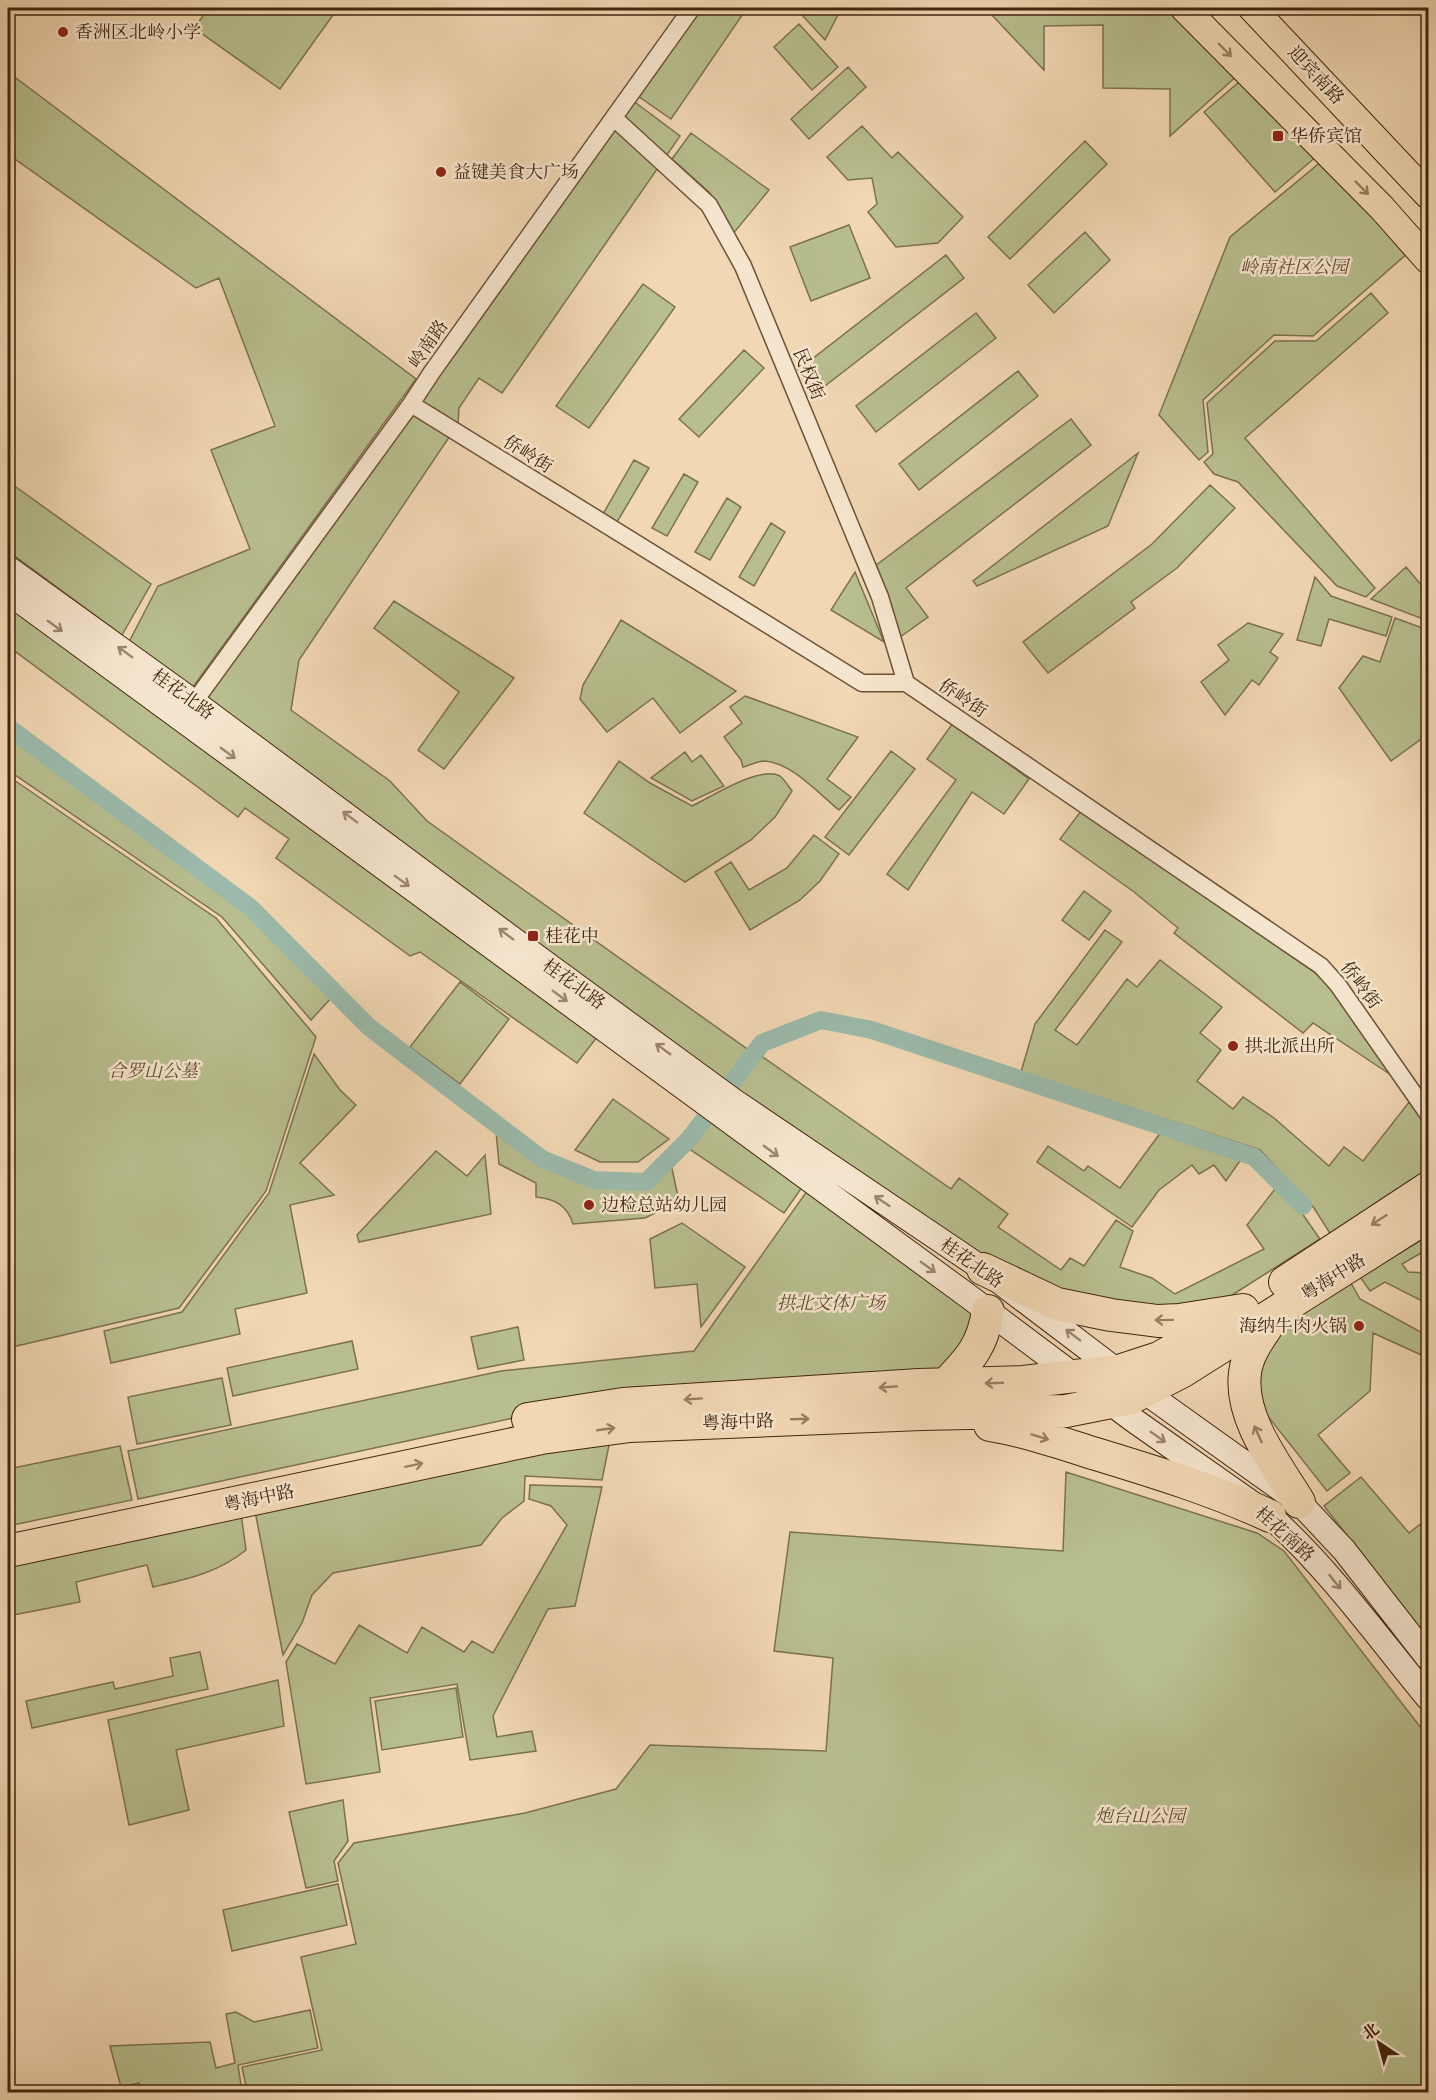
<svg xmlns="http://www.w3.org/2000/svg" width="1436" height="2100" viewBox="0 0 1436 2100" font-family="Vollkorn,'Noto Serif SC',serif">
<rect width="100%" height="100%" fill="#f1d7b3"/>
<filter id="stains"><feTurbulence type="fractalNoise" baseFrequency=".00333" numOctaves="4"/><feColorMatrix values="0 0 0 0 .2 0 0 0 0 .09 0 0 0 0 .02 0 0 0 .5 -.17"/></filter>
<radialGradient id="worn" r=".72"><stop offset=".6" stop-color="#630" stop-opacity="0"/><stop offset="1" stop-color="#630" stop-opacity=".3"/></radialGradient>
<path fill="#b8be8e" stroke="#7c724e" stroke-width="1.5" d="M209 8H338L280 89 194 28Z
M700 8H747L671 119 638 96Z
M811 8H845L838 15 825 40 803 16Z
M990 8H1174L1240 73 1170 136V89L1103 88V25L1044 26V70L987 10Z
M799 24 838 67 812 90 774 47Z
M848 67 866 87 809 139 791 119Z
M8 72 416 379 193 687 129 642 158 586 250 549 211 450 275 426 219 278 196 288 8 154Z
M1246 76 1317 156 1275 192 1204 112Z
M632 100 680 136 502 393 479 378 459 408 458 424 299 660 291 710 390 781 427 821 750 1051 723 1086 201 701Z
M862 126 892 158 898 152 963 217 938 243 896 247 868 212 877 204 872 178 848 180 827 157Z
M691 133 769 190 732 235 710 193 672 159Z
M1085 141 1107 164 1010 259 988 237Z
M1328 156 1416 246 1313 336 1274 335 1203 400 1208 452 1199 460 1159 415 1230 237Z
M849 225 870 278 811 301 790 247Z
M1085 232 1110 260 1054 313 1028 285Z
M946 255 964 278 816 393 798 370Z
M643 284 675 307 589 428 556 406Z
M1371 293 1388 313 1245 438 1375 588 1366 597 1337 586 1238 482 1214 474 1204 462 1213 454 1207 403 1275 341H1316Z
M976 313 996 338 876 432 856 406Z
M744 350 764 368 699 437 679 419Z
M1018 371 1038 396 919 490 899 464Z
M1071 419 1091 445 906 588 928 617 900 637 875 566Z
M1138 453 1108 526 977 586 973 581Z
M634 460 649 468 617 522 603 514Z
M684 474 698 482 667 536 652 528Z
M1210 485 1235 508 1177 568 1131 602 1135 608 1048 673 1023 642 1152 544Z
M16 487 151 584 122 635 8 551V497Z
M727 498 741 507 710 560 695 552Z
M771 523 785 532 754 586 739 577Z
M1406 567 1428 593V621L1371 599Z
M855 572 884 642 831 610Z
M1315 577 1331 596 1392 617 1386 636 1329 619 1321 646 1297 640Z
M8 595 601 1032 577 1063 420 952 410 956 276 858 289 839 245 808 238 817 8 646Z
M394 601 514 678 444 769 418 750 459 692 374 628Z
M1395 618 1428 630V734L1391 761 1339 688 1363 656 1380 662Z
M621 620 736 691 680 733 653 698 607 732 580 699 583 685Z
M1248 623 1283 634 1270 652 1278 658 1259 685 1252 680 1225 715 1201 682 1229 660 1218 645Z
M745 696 858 737 827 779 851 797 839 810C819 794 792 763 765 761 758 761 750 765 743 767L741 760 724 737 742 723 730 707Z
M953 723 1029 779 1004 814 972 792 908 890 887 874 956 780 927 759Z
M8 730 251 911 333 996 311 1020 222 917 8 770Z
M891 751 915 769 849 855 825 837Z
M685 752 692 762 701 755 724 786 692 801 651 778Z
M619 761 650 783 692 806C711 797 760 765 780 776 784 779 789 787 792 791L775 817 751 840 685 882 584 813Z
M8 776 216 918 316 1037 266 1191 179 1308 8 1348Z
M1081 811 1314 972 1333 989 1391 1075 1313 1023 1303 1033 1174 933 1178 928 1134 892 1060 839Z
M814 835 839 854 820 881 800 900 750 930 715 872 731 862 749 890 787 868Z
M1084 891 1111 911 1089 940 1062 920Z
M1105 930 1122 942 1055 1030 1077 1045 1127 979 1137 987 1160 960 1222 1007 1200 1033 1221 1050 1197 1081 1233 1109 1243 1097 1274 1118 1329 1166 1344 1147 1363 1161 1410 1101 1428 1127V1171L1331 1235 1314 1208 1260 1150 1021 1072 1035 1024Z
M460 982 509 1019 460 1084 410 1047Z
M314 1054 340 1090 356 1105 300 1163 334 1195 290 1205 307 1293 235 1309 240 1334 111 1363 104 1331 182 1312 269 1193Z
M760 1055 951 1189 959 1178 1008 1214 998 1227 1061 1270 1070 1258 1084 1266 1116 1220 1133 1231 1120 1267 1152 1278 1175 1294 1264 1249 1247 1225 1275 1189 1299 1209 1320 1239 1229 1297 1179 1314 1059 1299 985 1263 732 1092Z
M613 1099 669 1139 638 1162H600L575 1150Z
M714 1116 805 1183 784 1213 688 1148Z
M496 1131 539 1162 595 1185 647 1186 671 1164 679 1201 645 1218 573 1224C567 1205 555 1199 536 1197V1183L499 1164Z
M1161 1132 1242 1158 1226 1181 1214 1165 1199 1174 1192 1165 1159 1190 1132 1227 1037 1162 1048 1146 1084 1171 1088 1166 1120 1188Z
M436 1151 467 1176 485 1155 491 1214 359 1242 357 1235Z
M812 1184 986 1313 945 1383 541 1412 138 1499 128 1451 501 1371 694 1351Z
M682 1223 745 1267 701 1327 697 1284 655 1288 650 1239Z
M1428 1236V1249L1402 1264 1408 1272 1428 1273V1304L1385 1282 1370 1291 1360 1277Z
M1351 1283 1360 1299 1428 1336V1358L1373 1333 1370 1391 1318 1435 1350 1473 1327 1491 1259 1405 1256 1378 1271 1346 1291 1321Z
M518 1327 524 1360 478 1369 471 1337Z
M352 1341 358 1369 233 1396 227 1368Z
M222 1378 231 1425 137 1444 128 1397Z
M611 1435 602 1480 525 1476 524 1501 502 1518 481 1545 333 1573 312 1595 302 1623 283 1655 254 1506Z
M120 1446 132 1500 8 1526V1469Z
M1066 1472 1257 1533 1284 1551 1428 1737V2092H247L242 2067 322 2050 301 1957 356 1944 338 1863 354 1843 525 1813 616 1789 650 1745 826 1751 833 1658 774 1651 790 1532 1063 1551Z
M1361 1477 1409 1533 1428 1518V1576L1423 1581 1428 1588V1633L1424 1634 1324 1506Z
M530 1485 602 1487 575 1606 548 1609 493 1716 497 1737 532 1731 536 1751 470 1760 457 1684 370 1698 380 1772 306 1784 286 1662 297 1644 335 1664 359 1625 407 1653 422 1627 464 1652 472 1641 493 1653 567 1525 551 1506 529 1499Z
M240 1506 246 1550C218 1573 187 1579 153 1587L147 1565 76 1582 80 1602 8 1616V1556Z
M200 1652 208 1689 32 1728 26 1701 113 1682 115 1689 173 1676 170 1658Z
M278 1680 284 1726 176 1750 189 1810 129 1825 108 1720Z
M456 1688 463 1737 382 1750 375 1701Z
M343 1800 348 1841 334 1861 338 1881 306 1888 289 1812Z
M338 1884 347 1925 232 1951 223 1910Z
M310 2010 318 2048 238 2065 242 2092H142L139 2083 121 2087 110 2046 210 2042 216 2068 235 2063 226 2014 236 2012 254 2022Z"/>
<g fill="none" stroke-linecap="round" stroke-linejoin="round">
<path stroke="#9bbaab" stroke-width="18" d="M8 727 251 908 369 1027 542 1159 594 1180 646 1182 690 1138 762 1043 821 1020 872 1030 1254 1157 1303 1206"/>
<defs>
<path id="street" d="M614 118 709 205 743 266 880 597 906 683
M411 404 862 683H906L1321 966 1338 985 1428 1114
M189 709 411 404 432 372 692 8"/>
<path id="secondary" d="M8 568 194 702 537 957 734 1101 983 1269 1145 1392 1299 1502 1344 1550 1428 1658
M8 592 968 1296 1132 1419 1270 1516C1330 1570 1377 1636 1428 1698"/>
<path id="primary" d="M1184 8 1382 208 1428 260
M1252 8 1428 195"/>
<path id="highway" d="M983 1269 1057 1304 1111 1315 1158 1321 1179 1320 1243 1310
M1285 1282 1428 1188
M1272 1319C1261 1336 1247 1353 1245 1373 1239 1418 1277 1466 1299 1502
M946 1384C969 1360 983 1346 988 1311
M528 1419 623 1404 919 1385 1023 1382 1119 1371 1159 1358 1217 1325
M990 1425C1026 1431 1061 1443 1096 1454 1155 1472 1214 1490 1270 1516
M8 1551 541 1438 630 1426 921 1414 1066 1411 1131 1398 1183 1371 1428 1216"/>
</defs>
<use href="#street" stroke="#6d5237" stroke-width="19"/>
<use href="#secondary" stroke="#41260e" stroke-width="26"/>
<use href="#primary" stroke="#41260e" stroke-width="29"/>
<use href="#highway" stroke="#41260e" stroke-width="34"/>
<use href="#street" stroke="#f6e5ce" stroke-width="16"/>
<use href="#secondary" stroke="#f6e5ce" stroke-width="24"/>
<use href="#primary" stroke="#f1d7b3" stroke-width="27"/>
<use href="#highway" stroke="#f1d7b3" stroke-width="32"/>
</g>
<defs><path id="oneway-shaft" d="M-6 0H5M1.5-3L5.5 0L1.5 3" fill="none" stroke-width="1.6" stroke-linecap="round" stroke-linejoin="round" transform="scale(1.5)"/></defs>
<g stroke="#997e60">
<use href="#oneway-shaft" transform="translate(1225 50) rotate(46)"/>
<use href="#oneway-shaft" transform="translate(1362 188) rotate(45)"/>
<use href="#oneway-shaft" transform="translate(1379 1220) rotate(147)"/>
<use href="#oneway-shaft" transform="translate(1164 1320) rotate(179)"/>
<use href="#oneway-shaft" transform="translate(994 1383) rotate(178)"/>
<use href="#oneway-shaft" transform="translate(888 1387) rotate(176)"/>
<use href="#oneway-shaft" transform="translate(693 1399) rotate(176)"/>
<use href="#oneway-shaft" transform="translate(800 1419) rotate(-2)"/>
<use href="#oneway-shaft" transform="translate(606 1429) rotate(-8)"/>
<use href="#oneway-shaft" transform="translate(1258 1434) rotate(-114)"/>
<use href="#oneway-shaft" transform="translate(1040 1437) rotate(17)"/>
<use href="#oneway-shaft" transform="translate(414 1465) rotate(-12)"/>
</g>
<g stroke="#9c866e">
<use href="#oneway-shaft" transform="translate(55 626) rotate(36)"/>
<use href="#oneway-shaft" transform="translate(125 652) rotate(-144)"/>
<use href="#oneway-shaft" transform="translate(228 753) rotate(36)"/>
<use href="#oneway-shaft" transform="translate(350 817) rotate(-143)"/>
<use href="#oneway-shaft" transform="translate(402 881) rotate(36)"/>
<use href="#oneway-shaft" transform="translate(506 934) rotate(-143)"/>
<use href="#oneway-shaft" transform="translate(560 996) rotate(36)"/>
<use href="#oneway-shaft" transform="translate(663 1049) rotate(-144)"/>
<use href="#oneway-shaft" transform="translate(771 1151) rotate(36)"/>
<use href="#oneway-shaft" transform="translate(882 1201) rotate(-146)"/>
<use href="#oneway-shaft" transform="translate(928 1267) rotate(36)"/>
<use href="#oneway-shaft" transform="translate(1073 1335) rotate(-143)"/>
<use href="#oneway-shaft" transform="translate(1158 1437) rotate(35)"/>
<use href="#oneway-shaft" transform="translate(1335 1582) rotate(51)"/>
</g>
<g fill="#8f2418" stroke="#f6e5ce" stroke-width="2">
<circle cx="63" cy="32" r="6"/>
<rect x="1272" y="130" width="12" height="12" rx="3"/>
<circle cx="441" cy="172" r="6"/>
<rect x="527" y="930" width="12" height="12" rx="3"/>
<circle cx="1233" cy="1046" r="6"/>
<circle cx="589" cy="1205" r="6"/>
<circle cx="1359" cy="1326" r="6"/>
</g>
<g text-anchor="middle" stroke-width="5" stroke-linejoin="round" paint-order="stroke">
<g font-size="18" fill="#41260e" stroke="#f6e5ce" text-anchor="start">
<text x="75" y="38">香洲区北岭小学</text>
<text x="1290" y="142">华侨宾馆</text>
<text x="453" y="178">益键美食大广场</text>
<text x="545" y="942">桂花中</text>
<text x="1245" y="1052">拱北派出所</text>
<text x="601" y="1211">边检总站幼儿园</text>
<text x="1347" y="1332" text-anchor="end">海纳牛肉火锅</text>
</g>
<g font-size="18" fill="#41260e" stroke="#f6e5ce">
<text transform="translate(1316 75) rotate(47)" y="6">迎宾南路</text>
<text transform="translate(428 344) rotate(-55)" y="6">岭南路</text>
<text transform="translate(809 374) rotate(68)" y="6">民权街</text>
<text transform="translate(528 454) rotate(32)" y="6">侨岭街</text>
<text transform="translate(183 694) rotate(36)" y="6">桂花北路</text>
<text transform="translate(963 698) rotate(34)" y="6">侨岭街</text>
<text transform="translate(574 984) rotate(36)" y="6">桂花北路</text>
<text transform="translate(1361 985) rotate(53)" y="6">侨岭街</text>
<text transform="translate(972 1263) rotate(35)" y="6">桂花北路</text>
<text transform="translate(1333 1277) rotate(-32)" y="6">粤海中路</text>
<text transform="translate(738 1422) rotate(-2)" y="6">粤海中路</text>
<text transform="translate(259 1498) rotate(-12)" y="6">粤海中路</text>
<text transform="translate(1285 1534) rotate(42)" y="6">桂花南路</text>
</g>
<g font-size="18" font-style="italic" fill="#5f4c2e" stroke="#f6e5ce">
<text x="1294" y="273">岭南社区公园</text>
<text x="153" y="1077">合罗山公墓</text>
<text x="831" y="1309">拱北文体广场</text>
<text x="1140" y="1822">炮台山公园</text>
</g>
</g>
<rect width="1436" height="2100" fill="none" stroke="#f1d7b3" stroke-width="30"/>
<rect x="9" y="9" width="1418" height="2082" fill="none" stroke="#41260e" stroke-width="3"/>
<rect x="15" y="15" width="1406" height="2070" fill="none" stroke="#41260e" stroke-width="1.5"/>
<g transform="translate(1379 2043) rotate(324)" stroke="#f6e5ce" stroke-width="4.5" paint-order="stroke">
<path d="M0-4.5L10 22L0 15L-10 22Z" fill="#41260e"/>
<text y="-9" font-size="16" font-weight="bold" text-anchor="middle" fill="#41260e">北</text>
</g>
<rect width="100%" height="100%" filter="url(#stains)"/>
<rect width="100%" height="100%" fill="url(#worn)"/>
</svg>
